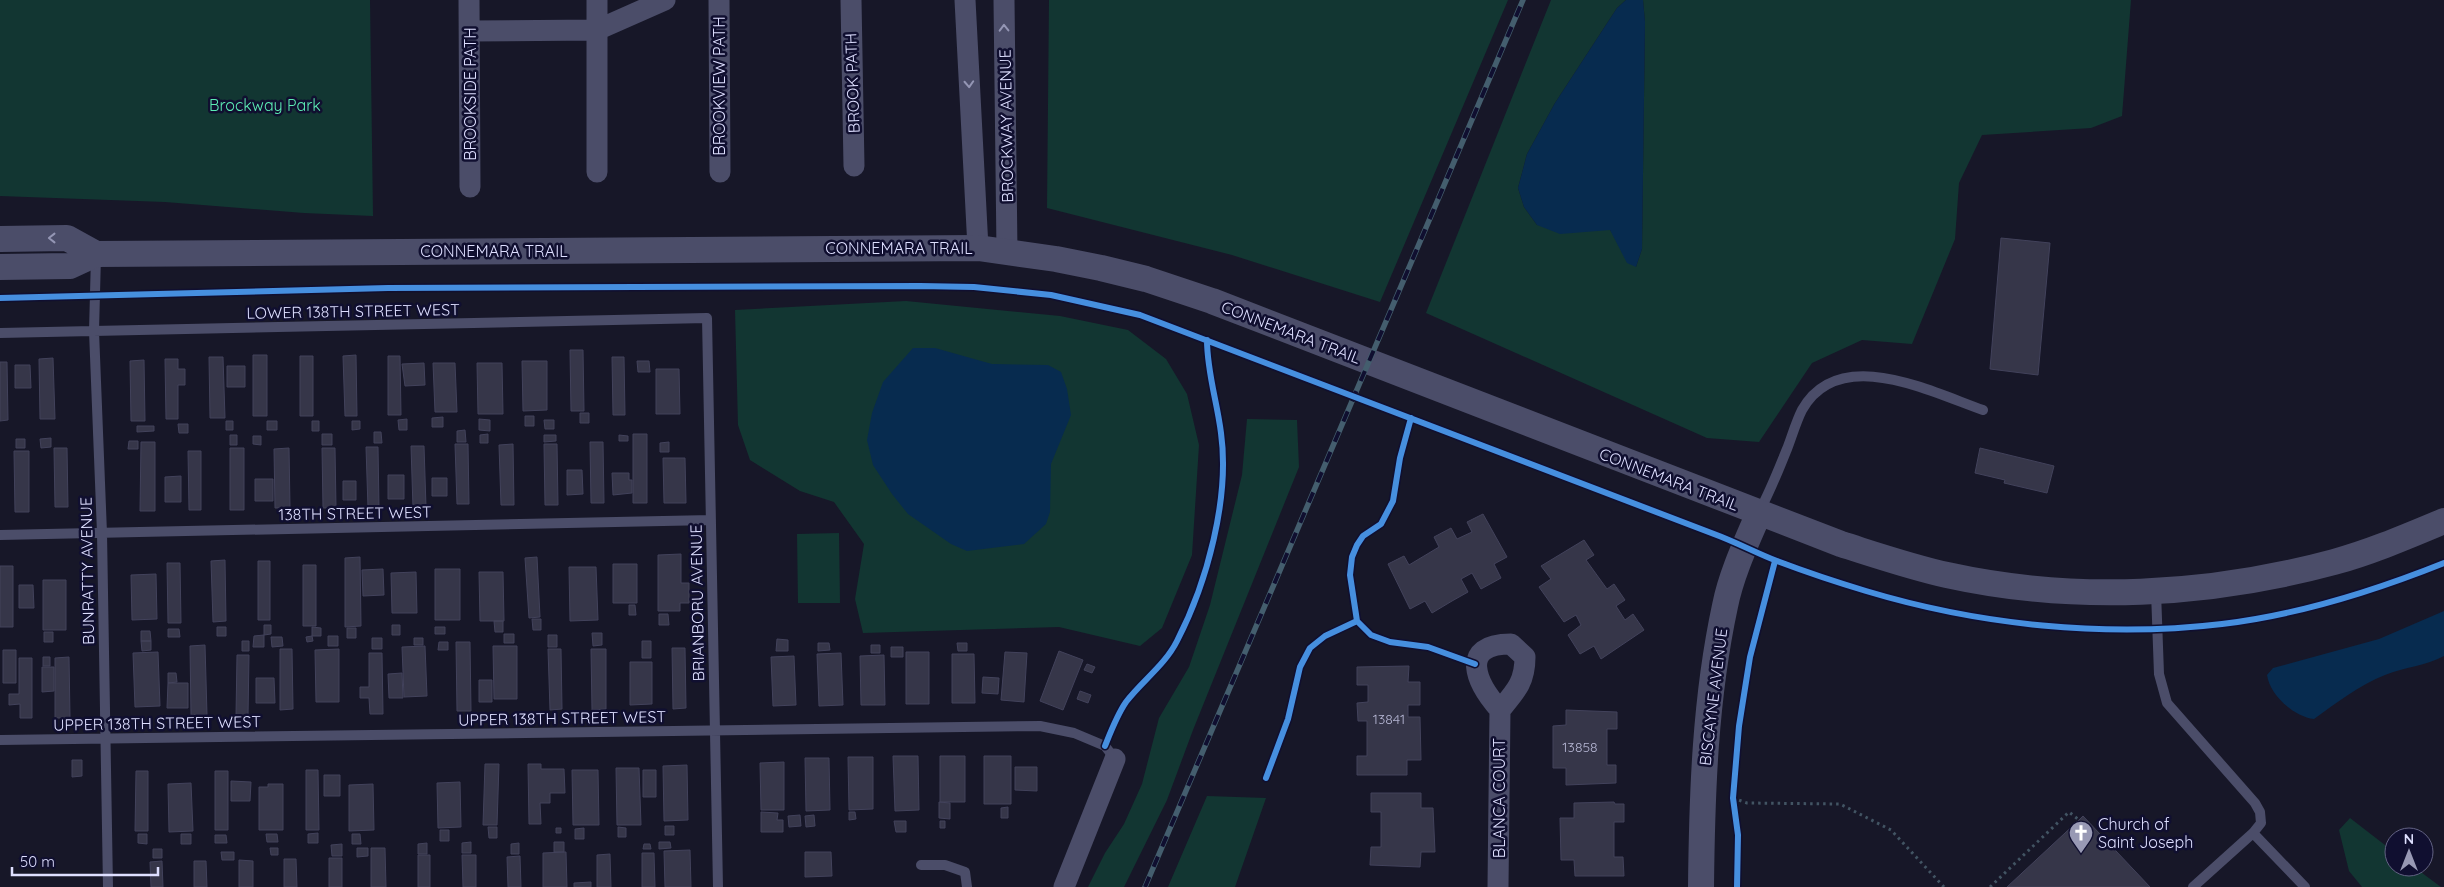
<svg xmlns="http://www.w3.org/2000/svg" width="2444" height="887" viewBox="0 0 2444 887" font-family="Quicksand,sans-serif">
<rect width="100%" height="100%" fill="#171728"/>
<path fill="#123632" d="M0 0H370L373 216 304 213 165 202 0 196Z
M1049 0H1508L1380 302 1232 255 1047 208Z
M1551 0H1626L1617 8 1555 103 1527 154 1518 188 1524 207 1537 225 1610 230 1636 267 1642 249 1645 22 1643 0H2131L2122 116 2091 128 1982 135 1959 183 1955 239 1912 344 1862 340 1812 363 1759 442 1707 438 1426 313Z
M906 301 1060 316 1128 330 1166 359 1187 394 1199 445 1192 555 1162 628 1140 646 1059 627 863 633 855 599 864 544 834 502 800 491 750 460 738 425 735 310Z
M1247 419 1297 420 1299 467 1193 730 1167 800 1124 887H1088L1105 853 1124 824 1142 784 1159 718 1189 667 1210 605 1242 475Z
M839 533 840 603H798L797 534Z
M1207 796 1266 798 1235 887H1168Z
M2350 818 2394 852V867H2414L2441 887H2362L2349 871 2339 830Z"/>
<path fill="#072b4f" d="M1626 0H1643L1645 22 1642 249 1636 267 1627 263 1610 230 1560 234 1537 225 1524 207 1518 188 1527 154 1555 103 1617 8Z
M913 348H935L992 364 1048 365 1061 372 1067 389 1071 415 1051 464 1050 512 1046 524 1024 544 967 551 951 544 908 514 892 494 873 465 867 440 872 413 883 382Z
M2444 611V656C2426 666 2405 667 2385 675 2360 685 2336 703 2314 719 2293 716 2270 695 2267 675L2273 668 2379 639Z"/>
<path fill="#363649" stroke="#42425b" d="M2001 238 2050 243 2038 375 1990 369Z
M570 350H583L584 411H571Z
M253 355H267V416H253Z
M356 355 357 416H345L343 356Z
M300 356H313V416H300Z
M388 356H400L401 415H388Z
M209 357H223L225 418H210Z
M612 357H624L625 415H613Z
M53 358 55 419H40L39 359Z
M165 359H178V369H185V385H178V419H166Z
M144 360 145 421H131L130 361Z
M522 361H547V410L523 411Z
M637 361H649L650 372H638Z
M0 362H7L8 420 0 421Z
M424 363 425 385 405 386 402 364Z
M433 363H455L457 412H435Z
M477 363H502L503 414H478Z
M15 365H30L31 388H15Z
M227 366H245V387H227Z
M656 369H679L680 414H656Z
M580 413H589V423H580Z
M525 416H534V426H525Z
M443 417V427H432V418Z
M407 419V430H399L398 420Z
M479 419 490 420V431L479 430Z
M544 420H554V429H545Z
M226 421H233V430H226Z
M267 421H277V430H267Z
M312 421H319V431H312Z
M352 421H360V429L352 430Z
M178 424H188V433H179Z
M137 426H154V431L137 432Z
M465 430 466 442H457V431Z
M374 432H381L382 443H374Z
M322 434H332V445H322Z
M488 434V443H480V435Z
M633 434H647V503H633Z
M230 435H237V445H230Z
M544 435H556V441L544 442Z
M619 435 628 436V441H619Z
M253 436H261V445L253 444Z
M51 438V447L41 448 40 439Z
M16 439H25V448H16Z
M129 441H138V449H128Z
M141 442H155V511H140Z
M590 442H603L604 503H591Z
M669 442V452H660V443Z
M455 444H468L469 504H457Z
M513 444 514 505H501L499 445Z
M544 444H557L558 505H545Z
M411 446H424L426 507 413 508Z
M366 447H378L379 508H368Z
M54 448H67L68 507H55Z
M230 448H244V510H230Z
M289 448 290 508H275L274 449Z
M322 448H335L336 508H323Z
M1980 448 2054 466 2047 493 2004 483 2005 480 1975 473Z
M14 451H29V512H15Z
M188 451H201V510H189Z
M663 458H685L686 503H664Z
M567 470H582L583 494 567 495Z
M612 473H629V480H632V493L613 495Z
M388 475H404V499H388Z
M181 476V502H165V477Z
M432 478H447V496H432Z
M255 479H273V501H255Z
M343 481H356V500H343Z
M1483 514 1507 557 1494 564 1501 578 1481 589 1472 573 1461 579 1468 592 1452 601 1432 613 1425 601 1410 609 1388 564 1404 556 1409 565 1439 547 1434 537 1451 528 1457 539 1472 532 1467 522Z
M1584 540 1594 555 1586 560 1607 589 1614 584 1625 600 1616 606 1625 620 1633 614 1644 630 1601 659 1594 646 1580 654 1568 635 1581 625 1576 615 1564 622 1539 587 1551 579 1541 566Z
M681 554V583H689V603H680V611H658V555Z
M360 557 361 626 345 627V558Z
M537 557 540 617 529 618 525 558Z
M225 560 226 621 213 622 211 561Z
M258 561H270V620H258Z
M167 563H180L181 623H168Z
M613 564H637V603H613Z
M303 565H316V626H303Z
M0 566H13V627H0Z
M569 567H596L598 620 570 621Z
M383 569 384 595 363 596 362 570Z
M435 569H460V620H435Z
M416 572 417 613H392L391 573Z
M479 572H503L504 621H480Z
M156 574 157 619 132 620 131 575Z
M43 580H66V630H43Z
M19 585H33L34 608H19Z
M629 605H635L636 615H629Z
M659 614H668L669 625H659Z
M532 619H541V630H533Z
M494 621H503V632H495Z
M264 625H271V634L264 635Z
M392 625H400V635H392Z
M217 627H226V636H217Z
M312 627 321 628V636H312Z
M435 627H445V634H435Z
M347 628H356V638H347Z
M168 629H179L180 637H168Z
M141 631H150L151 641H141Z
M44 632H53V642H44Z
M592 633H602V645L593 646Z
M504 634H514V643H504Z
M264 635V647H253L254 636Z
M548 635H557V647H548Z
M312 636 313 641 307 642 306 637Z
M328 636H338V646H328Z
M271 637H282L283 646 272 647Z
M372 638H382V649H372Z
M414 638H423V645H414Z
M777 639 788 640V651H776Z
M141 641H151V650L142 651Z
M242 641H249V651H242Z
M642 641H651V658H642Z
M439 642H448V650H438Z
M456 642H470L471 711H457Z
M818 643H829L830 650 818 651Z
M957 643H967V651H958Z
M205 645 207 715H191L190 646Z
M871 645H880V653H871Z
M425 646 427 696 404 697 402 647Z
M493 646H517V699H494Z
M891 647H903V657H891Z
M672 648H685L686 708 673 709Z
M280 649H292L293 709 280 710Z
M339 649V702H316L315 650Z
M548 649H561L562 709 550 710Z
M591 649H606V709L592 710Z
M3 650H16V683H3Z
M1059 651 1083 660 1063 710 1040 701Z
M158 652 160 706 135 707 133 653Z
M906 652H929V704H906Z
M1005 652 1027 653 1024 702 1001 700Z
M369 653H382L383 714H370L369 698H360V687H369Z
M841 653 843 705 819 706 817 654Z
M952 654H974L975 703H952Z
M237 655H249L248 716H236Z
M884 655 885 705H861L860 656Z
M794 656 796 705 773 706 771 657Z
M43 657H50V666H43Z
M69 657 70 718H55V658Z
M19 658H32V718H20V704L9 705V694H19Z
M630 662H652V704L630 705Z
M1087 664 1095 667 1092 673 1084 670Z
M1409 666 1408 682H1420V705H1408V717H1420L1421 760H1407V775H1357V756H1367V721H1358L1357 703 1368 702V685H1357V667Z
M42 667H54V691L42 692Z
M168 673H176L177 682 168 683Z
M402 673 403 698H389L388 674Z
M983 677 999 678 998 694 982 693Z
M256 678H274L275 703H256Z
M479 680H492V702H479Z
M168 683H188V708H167Z
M1080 691 1091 695 1088 703 1077 699Z
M1566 710 1617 712V729H1607V765H1616V783L1566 785V768H1553V726L1566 725Z
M893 756H918L919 810 895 811Z
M940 756H965V802H940Z
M984 756H1011V804H984Z
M848 757H873V809L849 810Z
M805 758H829L830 810 806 811Z
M72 760H82V776L72 777Z
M784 762V810H761L760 763Z
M485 764H499L497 825H483Z
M528 764H541V769H564L565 793H550V803H540L541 824H529Z
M687 765 688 820 664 821 663 766Z
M1015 767H1037V791L1015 790Z
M616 768H639L641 825H617Z
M306 770H318L319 830H306Z
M572 770H598L599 825H573Z
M643 770H656V797H643Z
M136 771H148V831H135Z
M215 771H228V830H215Z
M324 775H340V796H324Z
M231 781 251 782 250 801H231Z
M460 782 461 827 438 828 437 783Z
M191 783 193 831 169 832 168 784Z
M268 784H283V830H259V787H268Z
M373 784 374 830 349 831V785Z
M1371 793H1421V808H1433L1435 852H1421L1420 867 1370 865 1371 847H1381V812H1371Z
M939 802 950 803V819L939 818Z
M1614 802 1615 804H1624V822H1614V857H1623L1624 876H1575L1574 860H1561L1560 818H1574V803Z
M1008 807V818H1001V808Z
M761 812 778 813 777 820H783V832H761Z
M849 812H855L856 819 849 820Z
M800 815 801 826 789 827 788 816Z
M814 815 815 826 806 827 805 816Z
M2083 816 2150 887H2007L2079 820Z
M894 821H906V832H896Z
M940 821H945V828H940Z
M665 826H674V835H665Z
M488 827H497V838H489Z
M618 827 626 828V837H618Z
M556 828H561V833H556Z
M584 828V839H575V829Z
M440 830H449V841H440Z
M318 833V843H308V834Z
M138 834H147V844L138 843Z
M181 834H191V844H181Z
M266 834H277L278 842H267Z
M352 834H360L361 844H352Z
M215 835H226L227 843H215Z
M471 842V853H462V843Z
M554 842H564V852H554Z
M659 842H670L671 848 659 849Z
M427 843V854H418V844Z
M519 843V854H511V844Z
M342 844V856H332L331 845Z
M644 844H650L651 849H643Z
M270 848H278V855H271Z
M357 848H368V856L357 857Z
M371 848H385L386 887H371Z
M153 849H162V858H153Z
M690 850 691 887H665L664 851Z
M221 852H234V860H222Z
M566 852 567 887H543V853Z
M805 852H831L832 876 805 877Z
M642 853H654L655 887H642Z
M610 854 611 887H597V855Z
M418 855H430V887H418Z
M462 855H476V887H463Z
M520 856 521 887H508L507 857Z
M329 858H342V887H329Z
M284 859H296L297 887H284Z
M239 860 253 861V887H239Z
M162 861 163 887H151L150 862Z
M194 861H206L207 887H194Z
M591 882V887H574V883Z"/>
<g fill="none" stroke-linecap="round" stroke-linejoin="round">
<path stroke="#425463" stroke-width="3" stroke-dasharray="2.5 4" stroke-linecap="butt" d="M1733 798 1747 803 1840 804 1891 830 1944 887
M1990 887 2069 812 2079 820"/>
<path stroke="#4b4d69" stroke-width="10" d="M96 256 94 331 102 533 108 887
M0 333 707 318 718 887
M1759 512C1770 492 1778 471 1787 449 1792 436 1796 422 1802 410 1839 344 1931 392 1983 410
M0 535 711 520
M2156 592 2159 674 2167 703 2255 803 2260 812 2261 823 2253 833 2193 887
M0 740 1040 726 1074 733 1105 746 1115 759
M2253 833 2305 887
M921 865H945L965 872 967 887"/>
<path stroke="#4b4d69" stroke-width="21" d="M469 0 470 187
M719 0 720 172
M851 0 854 166
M965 0 978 248
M1004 0 1007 252
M470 31 597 30 665 0
M597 172V0
M1064 887 1115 759
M1498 887 1500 710C1516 691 1525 682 1525 657L1511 644C1458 644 1476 683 1500 710"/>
<path stroke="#4b4d69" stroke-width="26" d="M0 239 67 238 96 254
M0 267 70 266 96 254 978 248 1056 259 1101 268 1146 279 1212 301 1841 544C1876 555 1911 567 1947 575 2074 603 2208 596 2334 562 2371 552 2408 536 2444 521
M1701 887C1702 793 1705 699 1725 606 1731 575 1746 543 1759 513"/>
<defs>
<path id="rail" d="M1145 887 1523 0"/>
</defs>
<use href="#rail" stroke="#445e6e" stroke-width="5.5"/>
<use href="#rail" stroke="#100f30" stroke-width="4" stroke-dasharray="11" stroke-linecap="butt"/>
<defs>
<path id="cycleway" d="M0 298 388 288 920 286 974 287 1051 295 1140 315 1714 534C1736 542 1756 553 1777 561 1806 572 1836 582 1866 591 1979 625 2105 638 2222 624 2298 615 2374 591 2444 563
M1411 418 1400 458 1393 501 1381 524 1363 536 1357 545 1352 557 1350 575 1357 621 1371 635 1390 642 1428 647 1475 664
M1105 746C1111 731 1117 715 1126 702 1142 681 1165 665 1177 641 1207 583 1230 498 1221 433 1217 401 1207 372 1207 340
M1266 778 1288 719 1300 667 1310 648 1325 636 1357 621
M1737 887 1738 835 1733 798 1739 726 1750 657 1775 561"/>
</defs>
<use href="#cycleway" stroke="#100f30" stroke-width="9"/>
<use href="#cycleway" stroke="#468fdf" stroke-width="6"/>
</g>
<defs><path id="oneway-chevron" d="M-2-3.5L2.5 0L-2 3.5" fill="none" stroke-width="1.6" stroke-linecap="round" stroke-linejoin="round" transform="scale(1.25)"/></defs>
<g stroke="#9496b4">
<use href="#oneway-chevron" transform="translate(1004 28) rotate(-91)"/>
<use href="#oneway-chevron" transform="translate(969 84) rotate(87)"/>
<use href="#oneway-chevron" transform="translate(52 238) rotate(180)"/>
</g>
<defs>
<symbol id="church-pin" viewBox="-11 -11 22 30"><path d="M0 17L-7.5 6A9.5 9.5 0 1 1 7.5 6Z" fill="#9899b4" stroke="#100f30"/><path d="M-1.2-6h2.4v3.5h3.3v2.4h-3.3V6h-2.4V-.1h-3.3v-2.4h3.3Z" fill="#fff"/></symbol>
</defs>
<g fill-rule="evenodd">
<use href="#church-pin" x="2067" y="819" width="28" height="38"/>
</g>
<g text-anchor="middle" stroke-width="5" stroke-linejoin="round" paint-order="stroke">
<g font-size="14" fill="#b4b5d2">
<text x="1389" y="724">13841</text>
<text x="1580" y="752">13858</text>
</g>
<g font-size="16" fill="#dedfff" stroke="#100f30">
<text transform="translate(852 83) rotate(-92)" y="6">BROOK PATH</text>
<text transform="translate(719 86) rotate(-90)" y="6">BROOKVIEW PATH</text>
<text transform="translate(470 94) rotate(-90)" y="6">BROOKSIDE PATH</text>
<text transform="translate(1006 126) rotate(-91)" y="6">BROCKWAY AVENUE</text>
<text x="899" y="254">CONNEMARA TRAIL</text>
<text x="494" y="257">CONNEMARA TRAIL</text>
<text transform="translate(353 311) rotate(-1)" y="6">LOWER 138TH STREET WEST</text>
<text transform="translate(1291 332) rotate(21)" y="6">CONNEMARA TRAIL</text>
<text transform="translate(1669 479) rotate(21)" y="6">CONNEMARA TRAIL</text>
<text transform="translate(355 513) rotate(-1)" y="6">138TH STREET WEST</text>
<text transform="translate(87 571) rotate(-91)" y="6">BUNRATTY AVENUE</text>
<text transform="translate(697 603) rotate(-91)" y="6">BRIANBORU AVENUE</text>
<text transform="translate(1713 697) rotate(-83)" y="6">BISCAYNE AVENUE</text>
<text transform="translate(562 718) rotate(-1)" y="6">UPPER 138TH STREET WEST</text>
<text transform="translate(157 723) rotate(-1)" y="6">UPPER 138TH STREET WEST</text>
<text transform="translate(1499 798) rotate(-90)" y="6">BLANCA COURT</text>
</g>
<g font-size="16" fill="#5cedb4" stroke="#100f30">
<text x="265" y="111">Brockway Park</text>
</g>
<g font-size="16" fill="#dedfff" stroke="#100f30" text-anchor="start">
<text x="2098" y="830">Church of<tspan x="2098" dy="18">Saint Joseph</tspan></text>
</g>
</g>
<g transform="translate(2409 852)"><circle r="24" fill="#100f30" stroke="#626283"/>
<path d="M0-4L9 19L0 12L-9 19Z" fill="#9899b4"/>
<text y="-8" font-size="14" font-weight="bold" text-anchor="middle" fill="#dedfff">N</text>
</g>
<path d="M12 867v8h146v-8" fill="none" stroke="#dedfff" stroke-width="2.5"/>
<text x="20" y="867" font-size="15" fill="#dedfff" stroke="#100f30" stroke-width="4" paint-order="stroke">50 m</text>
</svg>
